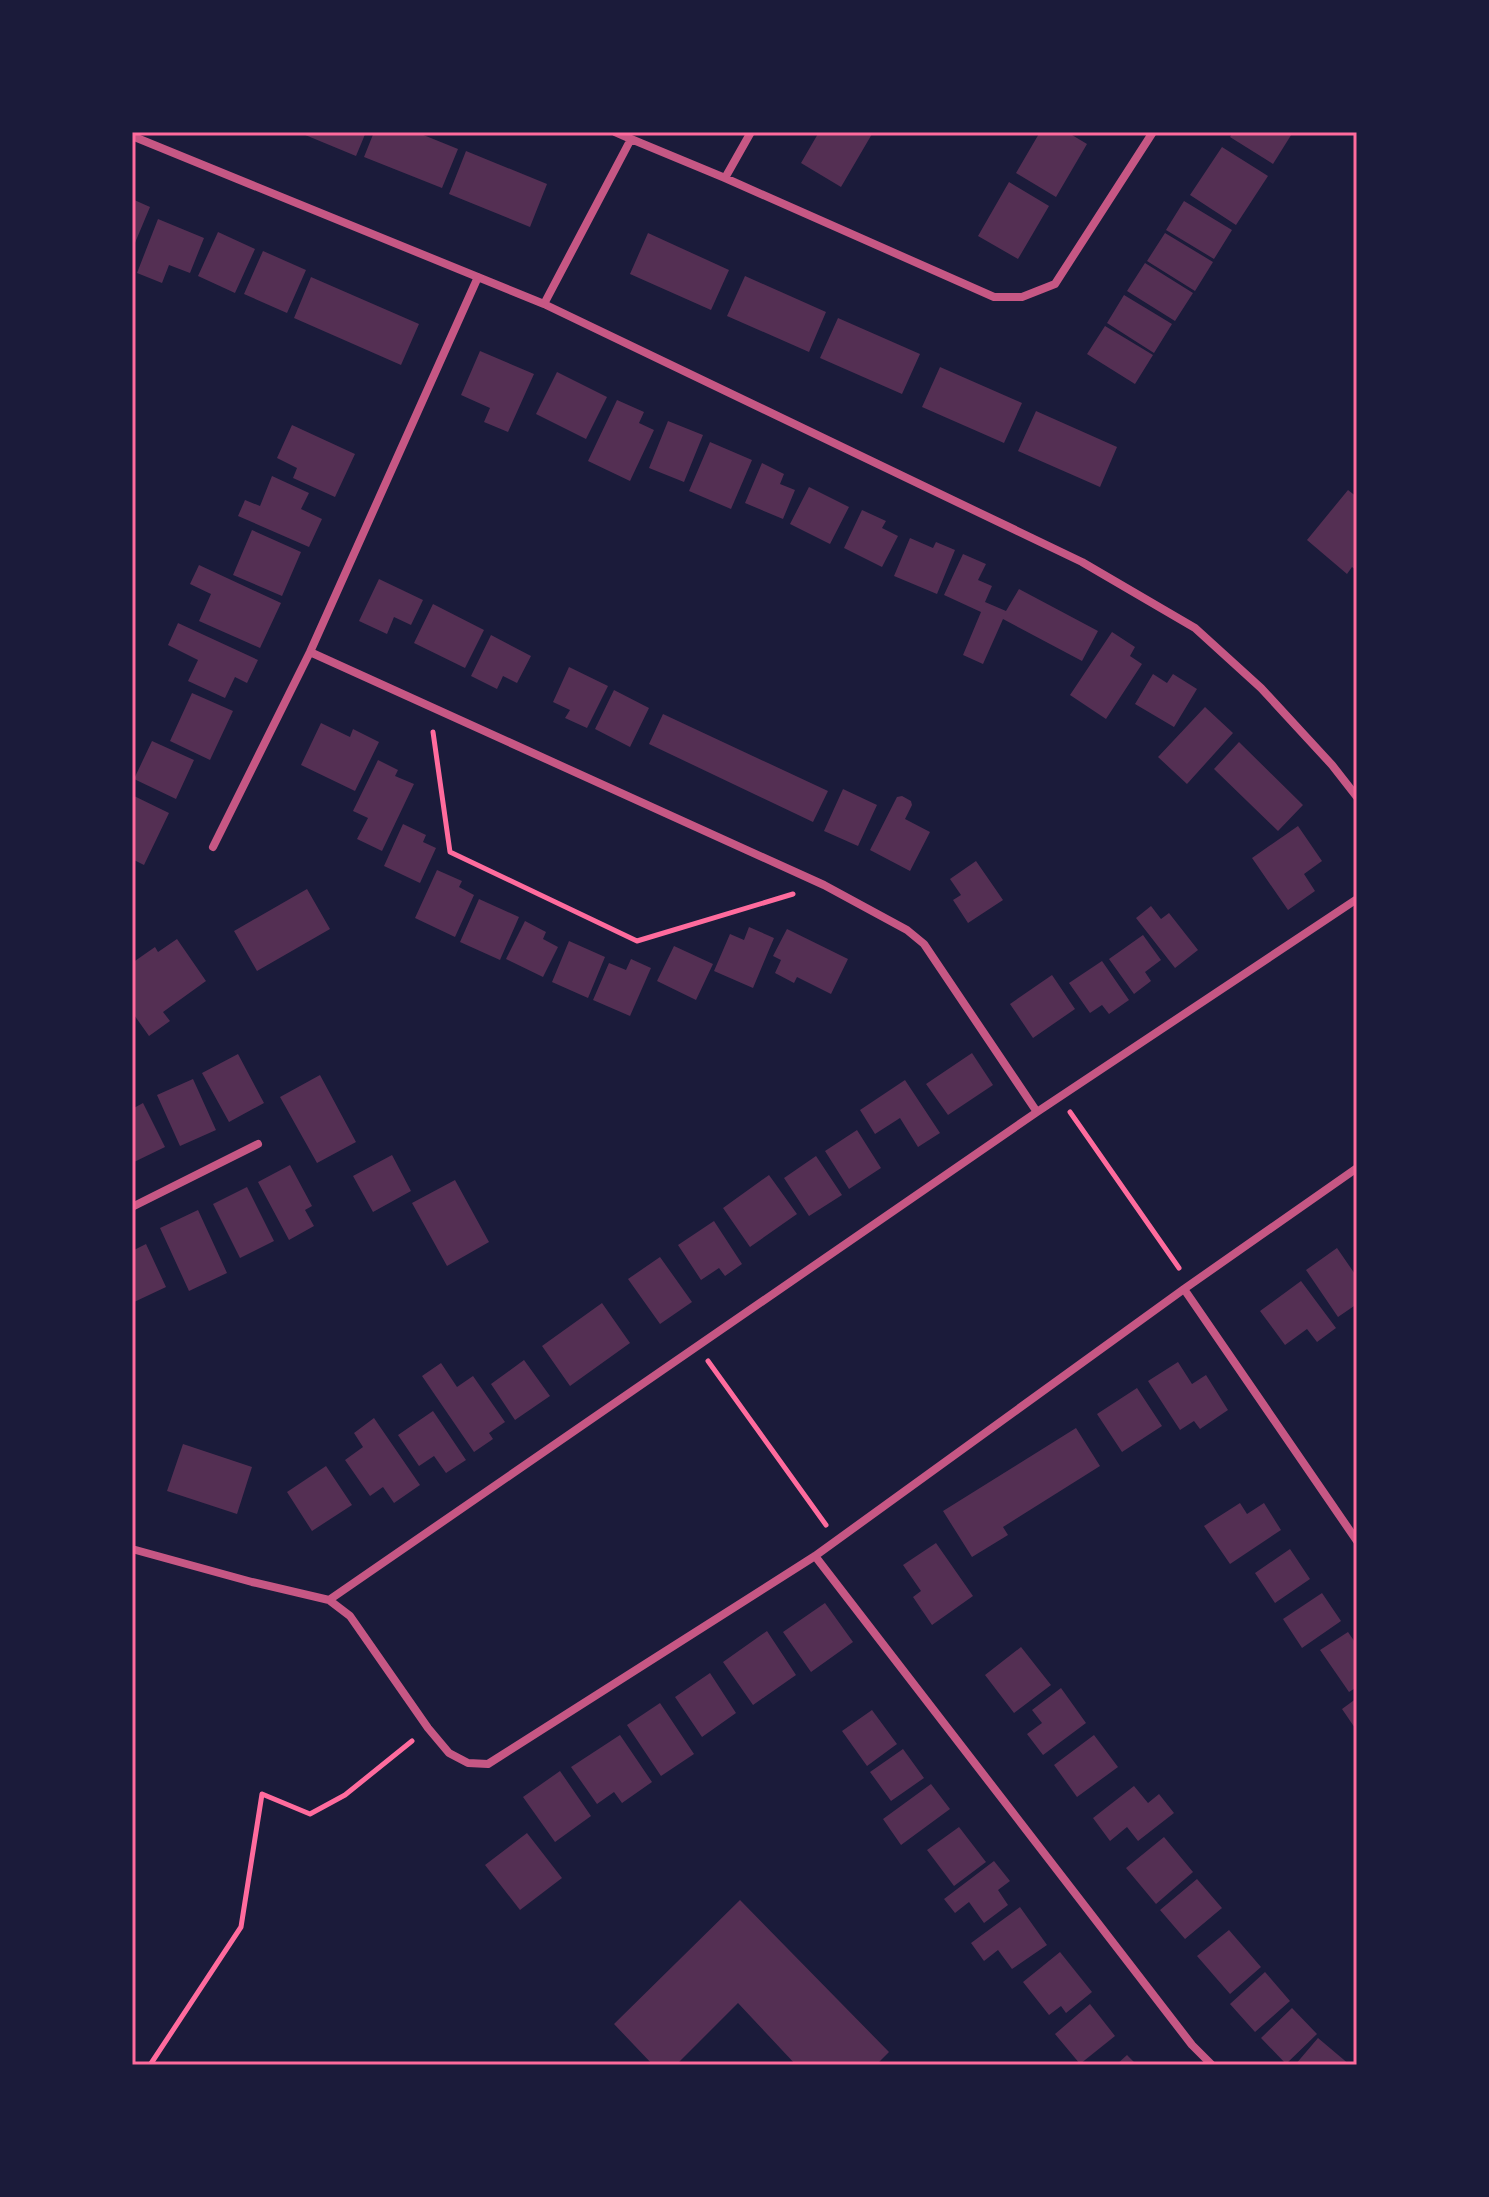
<svg xmlns="http://www.w3.org/2000/svg" width="1489" height="2197" viewBox="0 0 1489 2197" font-family="Arial,sans-serif">
<rect width="100%" height="100%" fill="#1b1b3a"/>
<path fill="#542f53" d="M298 132H366L356 156Z
M374 132H416L458 149 442 188 364 157Z
M819 132 872 134 841 187 801 163Z
M1040 132H1067L1087 144 1056 197 1016 173Z
M1233 132H1293L1273 164 1230 137Z
M1222 147 1268 176 1236 225 1190 195Z
M466 151 547 184 530 227 449 194Z
M1009 182 1049 206 1018 259 978 236Z
M132 199 150 207 132 250Z
M1184 201 1232 230 1214 259 1166 230Z
M158 219 204 238 190 273 169 265 162 283 137 273Z
M218 232 255 249 235 293 198 276Z
M648 233 729 270 711 310 630 274Z
M1165 233 1213 262 1195 291 1147 261Z
M263 251 306 270 287 313 244 294Z
M1145 263 1193 293 1175 321 1127 291Z
M745 276 826 312 809 352 727 316Z
M311 277 419 324 401 365 294 318Z
M1124 295 1172 324 1154 353 1107 323Z
M838 318 920 354 902 394 820 358Z
M1105 326 1153 355 1135 384 1087 354Z
M480 351 534 374 508 432 484 422 490 408 461 395Z
M940 367 1022 403 1004 443 922 407Z
M557 372 607 397 586 439 536 414Z
M617 400 644 412 639 423 654 430 630 481 588 461Z
M1036 411 1117 447 1100 487 1018 451Z
M668 421 703 435 684 482 649 468Z
M292 425 355 454 335 497 293 478 297 468 277 458Z
M710 442 752 460 731 509 689 491Z
M762 463 784 474 780 484 795 490 783 519 745 503Z
M272 476 309 493 301 509 322 519 309 547 238 516 245 500 260 506Z
M809 487 849 507 830 544 790 524Z
M1348 490 1357 497V571L1352 567 1347 574 1307 540Z
M862 510 886 521 882 528 898 536 882 567 844 548Z
M252 530 301 552 282 596 233 575Z
M910 538 933 548 936 542 955 550 937 594 894 576Z
M963 554 986 564 978 580 992 586 985 602 1006 611 1019 589 1098 631 1082 661 1003 619 983 664 963 655 981 612 944 595Z
M199 565 281 603 260 648 199 621 211 594 190 584Z
M379 579 423 600 411 625 394 617 387 634 359 621Z
M433 604 484 630 465 668 414 643Z
M178 623 258 660 247 683 235 677 225 698 188 681 198 660 168 645Z
M1112 632 1135 647 1130 656 1142 664 1106 719 1070 695Z
M491 635 531 656 517 683 503 676 497 689 471 676Z
M569 667 608 686 587 728 565 718 570 710 553 702Z
M1153 674 1167 683 1173 674 1197 689 1174 727 1135 704Z
M614 690 649 708 630 747 595 729Z
M192 693 233 711 210 760 170 741Z
M1205 707 1233 733 1187 784 1158 757Z
M663 714 828 791 813 822 649 744Z
M321 723 350 737 353 729 379 742 355 791 301 765Z
M152 741 194 760 176 799 134 779Z
M1239 742 1303 805 1278 831 1214 769Z
M378 760 398 770 395 776 414 784 382 851 357 839 368 818 353 811Z
M843 789 877 805 858 846 824 831Z
M132 795 169 813 144 865 132 859Z
M902 796 911 801 912 805 905 819 930 832 910 871 870 850 897 797Z
M403 824 426 835 423 842 436 848 420 883 384 866Z
M1298 826 1322 861 1304 874 1315 891 1288 910 1252 858Z
M976 861 1003 900 968 923 953 900 961 895 950 879Z
M437 870 462 881 459 887 474 895 455 937 415 918Z
M307 889 330 929 257 971 234 931Z
M479 899 519 917 500 960 460 942Z
M1151 906 1161 919 1169 913 1198 950 1175 968 1136 918Z
M525 921 546 932 543 939 558 947 543 977 506 959Z
M749 927 774 938 753 988 714 971 730 934 744 940Z
M787 929 848 959 831 994 797 977 794 983 775 973 781 960 773 956Z
M1143 935 1161 960 1145 972 1151 981 1134 994 1109 959Z
M177 939 206 981 163 1012 170 1021 149 1036 132 1012V963L155 947 158 952Z
M569 941 605 957 588 998 552 982Z
M674 946 713 964 696 1000 657 981Z
M631 959 651 968 630 1016 593 1000 609 963 626 970Z
M1102 961 1129 1000 1109 1014 1102 1005 1090 1013 1069 983Z
M1052 975 1075 1009 1033 1038 1010 1004Z
M972 1053 993 1085 948 1115 926 1084Z
M238 1054 264 1103 229 1122 202 1073Z
M320 1075 356 1142 317 1163 280 1097Z
M193 1079 216 1130 180 1146 157 1095Z
M905 1080 940 1133 918 1147 900 1118 875 1134 860 1110Z
M143 1103 165 1147 132 1163V1109Z
M857 1130 881 1168 849 1189 825 1151Z
M392 1155 411 1191 373 1212 353 1176Z
M816 1156 842 1195 809 1216 784 1178Z
M290 1165 312 1206 305 1210 314 1226 289 1240 258 1182Z
M769 1175 797 1214 750 1247 723 1208Z
M455 1180 489 1242 447 1266 412 1203Z
M247 1187 274 1241 240 1258 213 1204Z
M198 1210 227 1273 189 1291 160 1228Z
M714 1221 742 1264 725 1276 719 1268 701 1280 678 1245Z
M146 1244 166 1287 132 1303V1251Z
M1337 1248 1357 1277V1304L1338 1317 1306 1270Z
M660 1257 692 1302 660 1324 628 1279Z
M1301 1281 1336 1328 1317 1342 1307 1329 1285 1345 1260 1311Z
M602 1303 630 1343 570 1386 542 1346Z
M524 1360 550 1396 515 1420 491 1384Z
M1178 1362 1192 1384 1206 1375 1228 1410 1200 1429 1194 1421 1180 1430 1148 1381Z
M441 1363 457 1387 473 1376 505 1422 489 1433 493 1439 474 1452 422 1376Z
M1137 1388 1162 1426 1122 1452 1097 1414Z
M433 1411 466 1460 446 1473 434 1456 419 1466 398 1435Z
M374 1418 420 1485 394 1503 383 1487 370 1496 345 1460 363 1447 354 1433Z
M1076 1428 1100 1466 1003 1527 1008 1535 972 1557 943 1511Z
M183 1444 252 1467 237 1514 167 1491Z
M326 1466 352 1505 312 1531 287 1492Z
M1240 1503 1247 1514 1264 1503 1281 1530 1230 1564 1204 1526Z
M936 1543 973 1596 932 1625 913 1597 921 1591 903 1565Z
M1290 1549 1310 1579 1275 1603 1255 1573Z
M1322 1593 1341 1621 1302 1648 1283 1619Z
M825 1603 853 1642 811 1672 783 1632Z
M767 1631 796 1675 753 1705 723 1662Z
M1348 1632 1357 1645V1687L1349 1692 1320 1650Z
M1021 1647 1051 1685 1014 1713 985 1675Z
M710 1673 736 1713 702 1737 675 1697Z
M1061 1688 1086 1723 1043 1755 1027 1734 1042 1723 1032 1710Z
M1357 1698V1731L1342 1709Z
M660 1703 694 1754 661 1776 627 1725Z
M872 1710 897 1744 867 1766 842 1731Z
M620 1735 652 1782 622 1803 614 1792 597 1804 571 1767Z
M1094 1735 1118 1767 1077 1797 1054 1765Z
M903 1749 924 1778 891 1801 870 1772Z
M560 1771 591 1816 555 1842 523 1797Z
M931 1784 950 1809 901 1845 883 1819Z
M1134 1786 1148 1803 1159 1794 1174 1813 1138 1841 1127 1827 1110 1841 1093 1818Z
M959 1827 986 1862 954 1886 927 1850Z
M527 1833 562 1878 520 1910 485 1865Z
M1164 1837 1193 1872 1156 1904 1126 1868Z
M994 1861 1010 1881 998 1890 1008 1905 984 1923 969 1902 955 1913 944 1899Z
M1197 1879 1222 1908 1185 1939 1160 1910Z
M740 1900 889 2052 876 2065H796L738 2003 676 2065H653L614 2024Z
M1020 1907 1047 1945 1012 1969 998 1950 984 1961 971 1943Z
M1229 1930 1261 1967 1230 1994 1197 1956Z
M1060 1952 1092 1992 1066 2013 1061 2006 1049 2015 1023 1982Z
M1265 1972 1290 2001 1255 2032 1230 2004Z
M1090 2004 1115 2036 1080 2064 1055 2034Z
M1292 2008 1317 2034 1286 2064 1261 2038Z
M1318 2038 1350 2065H1295Z
M1127 2055 1137 2065H1116Z"/>
<g fill="none" stroke-linecap="round" stroke-linejoin="round">
<path stroke="#ff6b9d" stroke-width="5" d="M433 732 450 852 637 941 793 894
M1070 1112 1179 1268
M708 1361 826 1525
M150 2065 241 1927 262 1794 310 1814 345 1795 412 1741"/>
<path stroke="#c65784" stroke-width="8" d="M132 136 544 304 1082 562 1195 628 1261 688 1332 765 1357 797
M631 139 725 178 994 297H1022L1055 284 1153 132
M725 178 751 132
M544 304 631 139 615 132
M310 652 824 885 907 930 924 944 1037 1112
M213 847 310 652 478 277
M132 1207 258 1144
M1184 1289 1357 1541
M132 1549 252 1582 329 1600 350 1616 428 1728 449 1753 468 1763 488 1764 815 1556 1184 1289 1357 1168
M815 1556 1192 2045 1212 2065
M329 1600 1037 1112 1357 899"/>
</g>
<rect width="1489" height="2197" fill="none" stroke="#1b1b3a" stroke-width="268"/>
<rect x="134" y="134" width="1221" height="1929" fill="none" stroke="#ff6b9d" stroke-width="3"/>
</svg>
